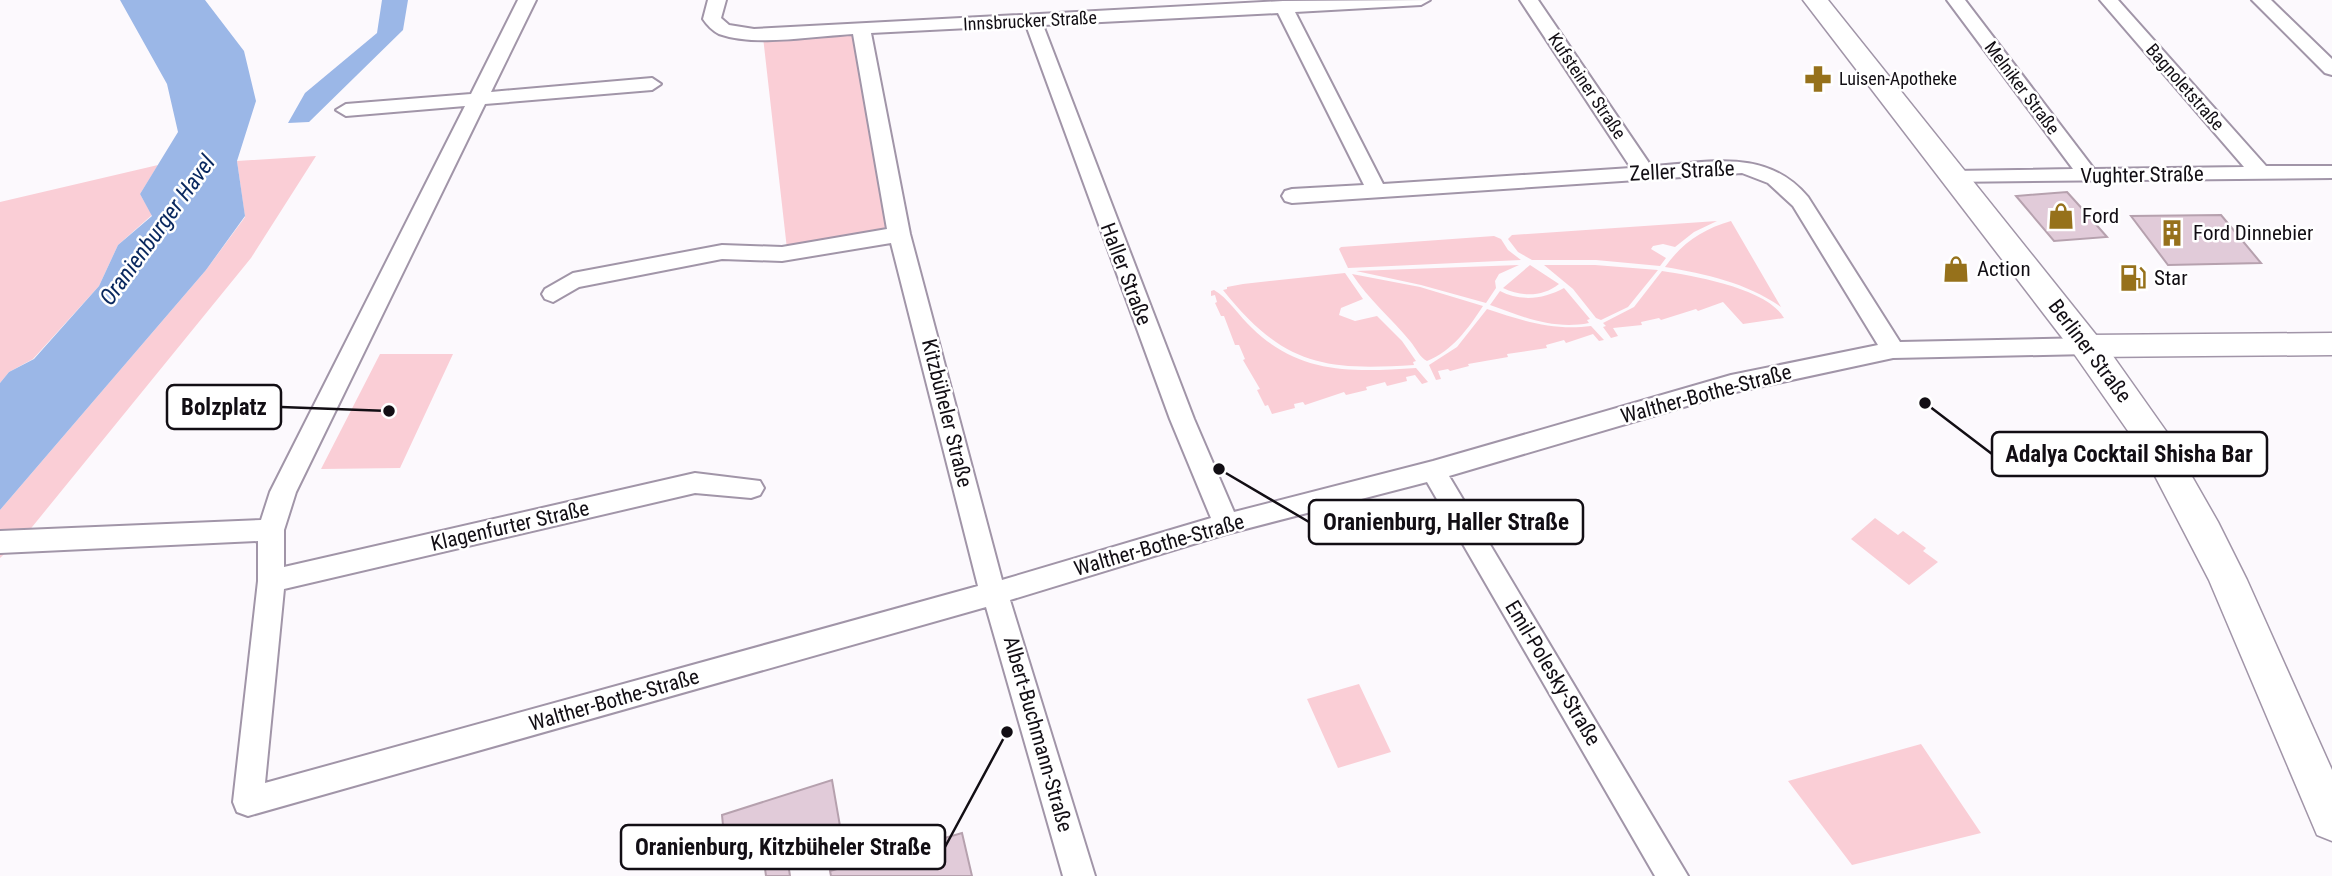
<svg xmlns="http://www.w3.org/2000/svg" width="2332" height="876" viewBox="0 0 2332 876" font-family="'Roboto Condensed',sans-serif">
<rect width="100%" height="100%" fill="#fcf9fd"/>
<path fill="#faced6" d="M855 33 888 231 787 249 763 37Z
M316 156 251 258 28 532 0 558V510L206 270 245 217 237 161Z
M158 165 140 194 152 215 118 245 99 286 33 359 9 372 0 383V202Z
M1717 221 1694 232 1675 247 1663 244 1653 246 1651 249 1666 258 1660 266 1596 260H1532L1518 252 1508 239 1512 235Z
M1731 221 1781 307C1747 283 1706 274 1665 267 1682 243 1703 229 1731 221Z
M1494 236 1501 239 1508 250 1521 260 1348 268 1339 249 1341 247Z
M1519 265 1499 274 1495 281 1496 288 1486 303 1421 285 1356 271Z
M1530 265 1559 284C1543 297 1521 297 1503 288Z
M1544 265H1595L1658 270 1628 307 1601 320 1596 318 1573 289Z
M1662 271C1694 276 1767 288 1784 318L1743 324 1723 302 1698 311 1696 309 1661 320 1659 318 1641 322 1642 325 1613 328 1618 336 1611 338 1603 327 1606 326 1603 323 1634 307Z
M1345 273 1363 299 1341 308 1339 315 1355 321 1377 316 1402 341 1416 361 1413 362 1414 365C1323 371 1283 365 1223 290L1227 289V287L1243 284Z
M1352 274 1420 287 1483 306C1468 329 1452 351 1427 361 1420 358 1416 348 1410 341 1391 318 1368 299 1352 274Z
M1564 288 1590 319 1587 320 1589 323C1554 330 1523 317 1490 305L1500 291C1521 302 1544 299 1564 288Z
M1214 290C1227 297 1240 317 1252 328 1300 375 1354 372 1416 368L1428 382 1422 384 1415 375 1406 377 1407 381 1387 386 1385 382 1366 387 1367 390 1346 395 1344 392 1305 405 1303 402 1294 404 1295 408 1272 414 1268 405 1265 406 1257 390 1260 389 1243 360 1245 359 1239 345H1235L1224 316H1221L1215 303 1217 302 1215 295 1211 296V291Z
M1487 309C1523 321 1554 331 1591 326L1604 340 1599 341 1593 334 1566 343 1564 340 1546 345 1547 348 1507 354 1508 357 1468 364 1469 366 1450 371 1448 369 1438 371 1441 379 1436 380 1429 365 1457 347Z
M380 354H453L400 468 321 469Z
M1875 518 1898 535 1903 531 1926 548 1923 551 1938 562 1909 585 1851 539Z
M1359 684 1391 752 1338 768 1307 699Z
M1921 744 1981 833 1852 865 1788 781Z"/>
<path fill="#9bb7e7" d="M120 0H205L244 51 256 101 237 161 245 216 206 270 0 510V383L9 372 34 359 99 286 118 245 152 216 140 194 178 132 167 84Z
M382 0H408L403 30 309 122 288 123 305 93 377 33Z"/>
<path fill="#e1cbd9" stroke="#b6a1ae" stroke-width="2" d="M2067 192 2086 213 2107 237 2054 241 2016 196Z
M2221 215 2261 263 2168 265 2131 216Z
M832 780 840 826 785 842 790 876H766L762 846 726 856 722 815Z
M962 833 972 876H831L830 871Z"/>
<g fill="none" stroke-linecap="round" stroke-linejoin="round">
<defs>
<path id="minor" d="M518 0H536L491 92 652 78 661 84 652 90 485 104 296 492 284 530V567L695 473 760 481 764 488 760 495 751 498 695 493 284 589 265 783 978 586 891 243 782 261 722 259 579 287 553 302 545 299 542 294 545 289 573 273 722 245 782 247 887 229 853 34C814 36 756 47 719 34 713 31 707 25 703 19L708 0H726L721 18 729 25 754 29 1283 1 1430 0 1421 5 1295 12 1383 184 1631 168 1520 0H1538L1651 166C1709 163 1766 147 1808 197L1900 342 2089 338 2097 340 2101 346 2097 352 2089 354 1893 358 1731 393 1449 476 1688 876H1655L1427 482 1226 534 1010 600 1095 876H1063L986 607 248 816 237 812 233 802 258 581V541L0 553V531L261 520 270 492 465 106 346 116 336 110 346 104 471 94ZM1278 13 1364 185 1292 189 1285 191 1282 196 1285 201 1292 203 1742 173 1768 183 1793 206 1878 345 1731 375 1433 461 1234 512 1194 419 1043 25ZM1026 25 1170 419 1211 518 1002 580 910 234 871 33Z
M1947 0H1965L2094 169 2244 167 2100 0H2118L2266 166H2332V178L1946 182 1943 177 1946 172 1953 171 2073 169Z
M2252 0H2271L2332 59V75L2325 73Z"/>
<path id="tertiary" d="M2332 333V355L2089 357 2079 354 2074 346 2079 338 2089 335Z"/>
<path id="secondary" d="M1803 0H1828L2113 356 2166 431 2218 522 2247 580 2332 770V841L2317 835 2209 580 2142 451 2070 348Z"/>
</defs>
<use href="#minor" stroke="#a195a8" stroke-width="4"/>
<use href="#tertiary" stroke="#a195a8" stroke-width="3"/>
<use href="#secondary" stroke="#a195a8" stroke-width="3"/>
<use href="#minor" fill="#fff" fill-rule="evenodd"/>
<use href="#tertiary" fill="#fff" fill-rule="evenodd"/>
<use href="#secondary" fill="#fff" fill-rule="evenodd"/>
</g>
<defs>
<symbol id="pharmacy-bare" viewBox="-9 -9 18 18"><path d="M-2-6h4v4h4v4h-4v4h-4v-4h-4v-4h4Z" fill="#96711b" stroke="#fff" stroke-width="2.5" paint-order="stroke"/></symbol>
<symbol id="shop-bare" viewBox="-9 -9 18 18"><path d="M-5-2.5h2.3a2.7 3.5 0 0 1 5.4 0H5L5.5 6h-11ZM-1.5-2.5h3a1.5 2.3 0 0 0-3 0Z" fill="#96711b" stroke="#fff" stroke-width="2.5" paint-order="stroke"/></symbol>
<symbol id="building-bare" viewBox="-9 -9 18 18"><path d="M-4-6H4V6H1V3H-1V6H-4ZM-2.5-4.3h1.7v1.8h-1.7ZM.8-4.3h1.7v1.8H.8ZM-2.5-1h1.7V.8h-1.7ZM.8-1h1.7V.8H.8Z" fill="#96711b" stroke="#fff" stroke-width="2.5" paint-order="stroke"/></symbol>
<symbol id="fuel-bare" viewBox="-9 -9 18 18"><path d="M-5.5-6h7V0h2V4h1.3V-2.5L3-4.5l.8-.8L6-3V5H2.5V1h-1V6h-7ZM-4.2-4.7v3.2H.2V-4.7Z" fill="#96711b" stroke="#fff" stroke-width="2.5" paint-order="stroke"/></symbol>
</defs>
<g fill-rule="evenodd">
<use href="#pharmacy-bare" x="1799" y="60" width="38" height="38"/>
<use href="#shop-bare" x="2042" y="197" width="38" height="38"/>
<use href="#building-bare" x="2153" y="214" width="38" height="38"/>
<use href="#shop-bare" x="1937" y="250" width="38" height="38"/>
<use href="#fuel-bare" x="2114" y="259" width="38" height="38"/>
</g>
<g text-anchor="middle" stroke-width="5" stroke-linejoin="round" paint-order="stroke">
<g font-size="18" fill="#120e14" stroke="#fff">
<text transform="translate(1030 21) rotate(-3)" y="6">Innsbrucker Straße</text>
<text transform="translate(1587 86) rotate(56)" y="6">Kufsteiner Straße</text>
<text transform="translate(2185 87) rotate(49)" y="6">Bagnoletstraße</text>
<text transform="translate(2022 88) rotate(53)" y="6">Melniker Straße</text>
</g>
<g font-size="18" fill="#120e14" stroke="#fff" text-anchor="start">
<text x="1839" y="85">Luisen-Apotheke</text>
</g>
<g font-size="21" fill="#120e14" stroke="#fff">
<text transform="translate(1682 171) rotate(-3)" y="7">Zeller Straße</text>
<text transform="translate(2142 175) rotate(-1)" y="7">Vughter Straße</text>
<text transform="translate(1126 274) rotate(69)" y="7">Haller Straße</text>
<text transform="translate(2090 351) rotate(53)" y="7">Berliner Straße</text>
<text transform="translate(1706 394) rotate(-15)" y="7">Walther-Bothe-Straße</text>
<text transform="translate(947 413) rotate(76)" y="7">Kitzbüheler Straße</text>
<text transform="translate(510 526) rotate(-13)" y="7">Klagenfurter Straße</text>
<text transform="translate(1159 545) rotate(-16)" y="7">Walther-Bothe-Straße</text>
<text transform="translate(1553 673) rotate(59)" y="7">Emil-Polesky-Straße</text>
<text transform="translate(614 700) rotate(-16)" y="7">Walther-Bothe-Straße</text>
<text transform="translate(1038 734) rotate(74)" y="7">Albert-Buchmann-Straße</text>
</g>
<g font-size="21" fill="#120e14" stroke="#fff" text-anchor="start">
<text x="2082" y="223">Ford</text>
<text x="2193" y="240">Ford Dinnebier</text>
<text x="1977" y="276">Action</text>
<text x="2154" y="285">Star</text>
</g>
<g font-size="23" font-style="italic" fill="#08275e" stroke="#fff">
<text transform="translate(157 230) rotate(-54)" y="8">Oranienburger Havel</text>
</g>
</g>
<path fill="none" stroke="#120e14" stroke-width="2.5" d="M389 411L281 407M1925 403L1992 454M1219 469L1309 522M1007 732L945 847"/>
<g fill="#120e14" stroke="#fff" stroke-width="2.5">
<circle cx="389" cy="411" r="7"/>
<circle cx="1925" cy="403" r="7"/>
<circle cx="1219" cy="469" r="7"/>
<circle cx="1007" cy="732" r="7"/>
</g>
<g fill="#fff" stroke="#120e14" stroke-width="2.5">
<rect x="167" y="385" width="114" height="44" rx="7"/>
<rect x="1992" y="432" width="275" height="44" rx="7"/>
<rect x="1309" y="500" width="274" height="44" rx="7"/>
<rect x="621" y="825" width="324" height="44" rx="7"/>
</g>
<g font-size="23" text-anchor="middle" font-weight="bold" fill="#120e14">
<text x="224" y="415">Bolzplatz</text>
<text x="2129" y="462">Adalya Cocktail Shisha Bar</text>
<text x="1446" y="530">Oranienburg, Haller Straße</text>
<text x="783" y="855">Oranienburg, Kitzbüheler Straße</text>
</g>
</svg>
